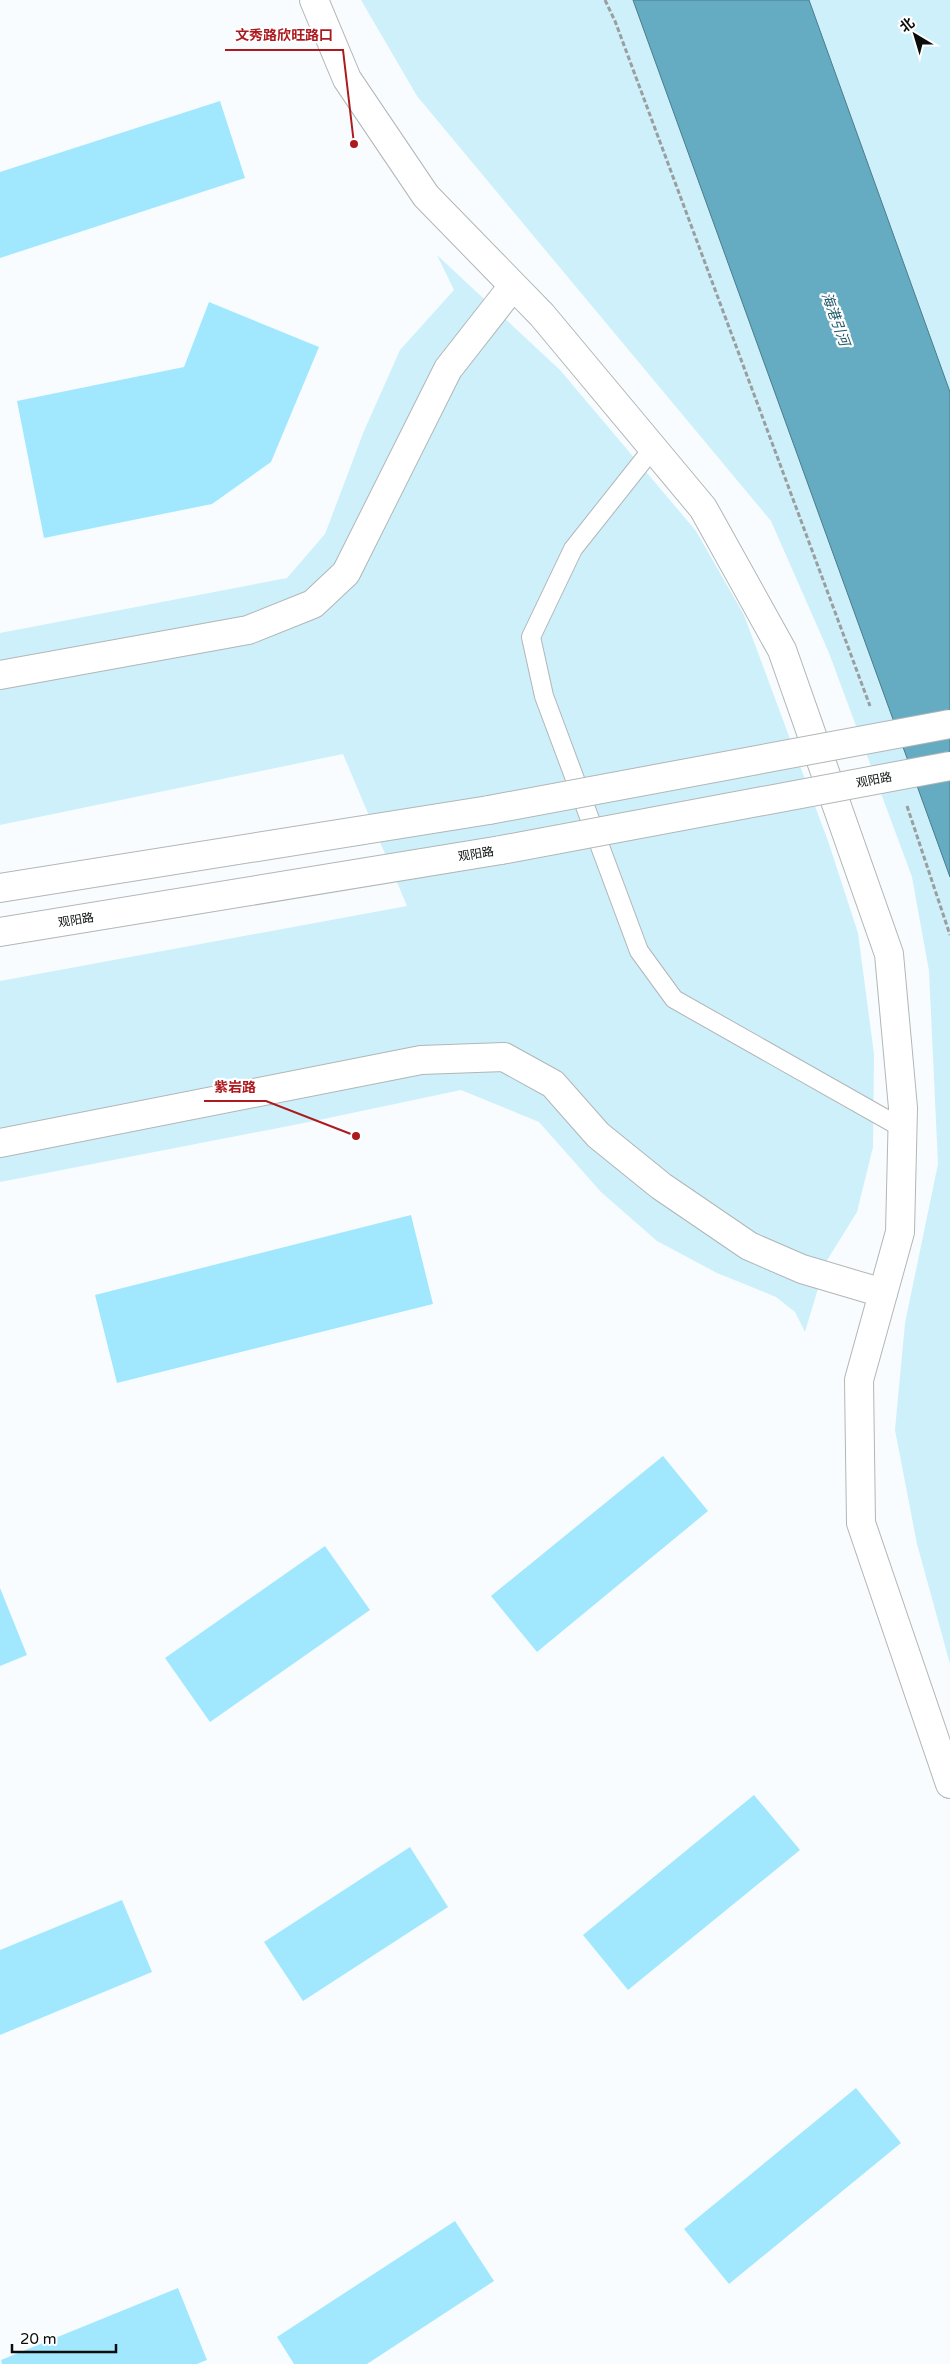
<svg xmlns="http://www.w3.org/2000/svg" width="950" height="2364" viewBox="0 0 950 2364" font-family="'Varela Round','Noto Sans SC',sans-serif">
<rect width="100%" height="100%" fill="#f8fcfe"/>
<path fill="#cdf0fb" d="M361 0H633L950 876V1664L917 1544 895 1430 905 1323 938 1164 929 971 912 877 829 653 771 521 417 96Z
M809 0H950V392Z
M437 255 560 370 696 531 744 615 828 841 858 933 874 1054 873 1147 857 1212 826 1262 805 1332 795 1312 776 1297 717 1273 657 1241 601 1192 539 1122 461 1090 314 1121 0 1182V981L407 906 343 754 0 825V633L287 578 325 534 364 431 400 350 454 290Z"/>
<path fill="#65abc1" stroke="#4a7c8b" d="M633 0H809L950 392V877Z"/>
<path fill="#a1e8ff" d="M220 101 245 178 0 258V172Z
M209 302 319 347 271 462 212 504 44 538 17 401 184 367Z
M411 1215 433 1304 117 1383 95 1295Z
M663 1456 708 1511 537 1652 491 1596Z
M325 1546 370 1610 210 1722 165 1658Z
M0 1588 27 1655 0 1666Z
M754 1795 800 1850 628 1990 583 1935Z
M410 1847 448 1907 303 2001 264 1942Z
M122 1900 152 1972 0 2035V1950Z
M856 2088 901 2143 729 2284 684 2229Z
M455 2221 494 2281 367 2364H294L277 2337Z
M178 2288 207 2360 197 2364H2L1 2360Z"/>
<g fill="none" stroke-linecap="round" stroke-linejoin="round">
<defs>
<path id="lane" d="M653 448 573 549 531 637 544 696 639 951 674 999 902 1128"/>
<path id="street" d="M0 675 248 630 313 604 346 573 448 369 513 286
M0 1143 421 1060 504 1057 553 1084 598 1135 661 1186 749 1246 802 1269 883 1293"/>
<path id="secondary" d="M314 0 347 79 426 196 542 315 703 508 782 650 889 954 903 1108 900 1232 859 1380 861 1523 950 1784
M0 888 489 810
M0 932 501 850"/>
</defs>
<use href="#lane" stroke="#b1b6b7" stroke-width="20"/>
<use href="#street" stroke="#b1b6b7" stroke-width="30"/>
<use href="#secondary" stroke="#b1b6b7" stroke-width="30"/>
<path stroke="#9b9e9f" stroke-width="3" stroke-dasharray="5 2.5" stroke-linecap="butt" d="M605 0 615 21 870 706
M907 806 950 935"/>
<use href="#lane" stroke="#fff" stroke-width="18"/>
<use href="#street" stroke="#fff" stroke-width="28"/>
<use href="#secondary" stroke="#fff" stroke-width="28"/>
<defs>
<path id="secondary-bridge" d="M489 810 950 724
M501 850 950 766"/>
</defs>
<use href="#secondary-bridge" stroke="#b1b6b7" stroke-width="30" stroke-linecap="butt"/>
<use href="#secondary-bridge" stroke="#fff" stroke-width="28"/>
</g>
<g text-anchor="middle" stroke-width="4.5" stroke-linejoin="round" paint-order="stroke">
<g font-size="12" fill="#0b0d0d" stroke="#fff">
<text transform="translate(874 780) rotate(-11)" y="4">观阳路</text>
<text transform="translate(476 854) rotate(-9)" y="4">观阳路</text>
<text transform="translate(76 920) rotate(-9)" y="4">观阳路</text>
</g>
<g font-size="14" font-style="italic" fill="#215a6a" stroke="#fff">
<text transform="translate(836 319) rotate(70)" y="5">海港引河</text>
</g>
</g>
<path fill="none" stroke="#ad1a1e" stroke-width="2" d="M354 144L343 50H225M356 1136L266 1101H204"/>
<g fill="#ad1a1e" stroke="#fff" stroke-width="2">
<circle cx="354" cy="144" r="5"/>
<circle cx="356" cy="1136" r="5"/>
</g>
<g font-size="14" text-anchor="middle" font-weight="bold" fill="#ad1a1e" stroke="#fff" stroke-width="4.5" stroke-linejoin="round" paint-order="stroke">
<text x="284" y="40">文秀路欣旺路口</text>
<text x="235" y="1092">紫岩路</text>
</g>
<g transform="translate(915 35) rotate(322)" stroke="#ffffff" stroke-width="4" paint-order="stroke">
<path d="M0-4L9 19L0 12L-9 19Z" fill="#0b0d0d"/>
<text y="-8" font-size="14" font-weight="bold" text-anchor="middle" fill="#0b0d0d">北</text>
</g>
<path d="M12 2344v8h104v-8" fill="none" stroke="#0b0d0d" stroke-width="2.5"/>
<text x="20" y="2344" font-size="15" fill="#0b0d0d" stroke="#ffffff" stroke-width="4" paint-order="stroke">20 m</text>
</svg>
